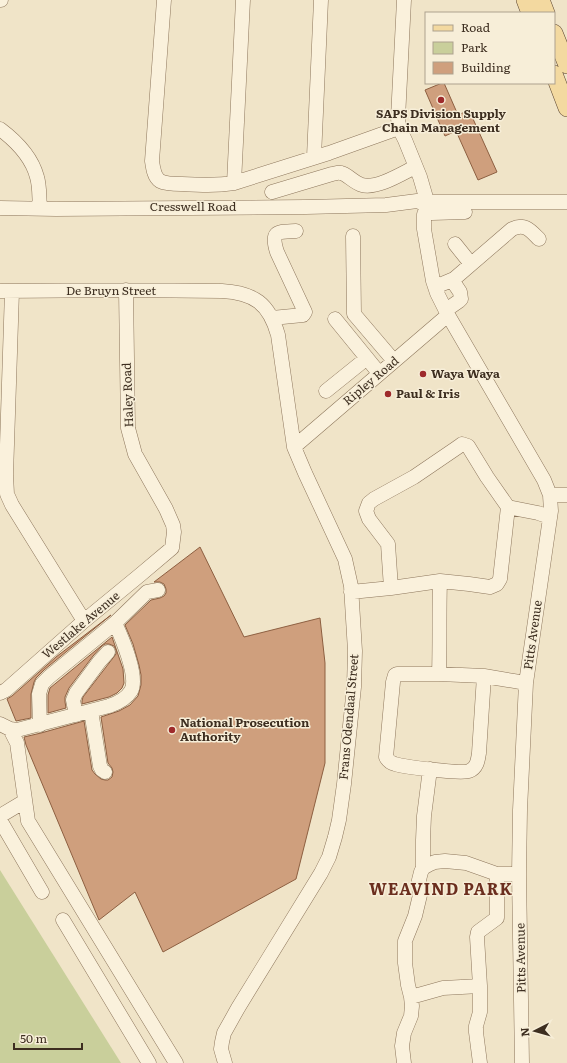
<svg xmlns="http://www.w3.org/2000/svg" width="567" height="1063" viewBox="0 0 567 1063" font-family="Literata,serif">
<rect width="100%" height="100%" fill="#f0e4c8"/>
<path fill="#c9cf9b" d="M0 870 121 1063H0Z"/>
<path fill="#cf9f7d" stroke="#8d5f41" d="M442 83H444L458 115 469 110 497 172 478 180 456 131 445 136 425 90Z
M200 547 244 637 320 618 325 663V763L296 879 163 952 135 892 99 920 26 745 24 737 41 733 84 721 92 770 95 774 101 779 105 780H108L112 777 113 772 112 768 108 763 101 717 119 711 130 705 138 696 141 685V675L139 665 133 644 125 625 151 600 160 598 164 596 166 593V589L164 584 160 582H154Z
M111 615 44 670 36 678 34 682 31 694V718L16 721 7 699 12 696 56 657Z
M112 637 123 669 124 683 122 688 117 693 109 697 82 704V701L83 697 116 654V650L114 646 109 644H105L102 646 93 656 69 688 65 697V702L66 708 48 713V695L50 688Z"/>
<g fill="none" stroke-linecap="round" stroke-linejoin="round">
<defs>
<path id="minor" d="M0 0H1
M164 0 152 161C153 168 154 177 160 181 166 184 175 184 181 184 199 185 216 186 234 183L329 153 399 128
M404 0 398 118 399 128 405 140 420 177 427 201
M0 129C16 141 32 158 37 177 40 187 39 198 40 208
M314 157 321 0
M234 183 243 0
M272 192 332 174C334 174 338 172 341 173 347 174 354 183 362 185 377 189 401 174 415 167
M431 202H567
M0 208 56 209 306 207 386 205 417 201 422 203
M432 213 465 212
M424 214V229L433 281 437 293 448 315 544 480 550 495 551 511 526 683 520 810 519 874 522 1063
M353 236 354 314 394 361
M455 244 471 264
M435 287 454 279 512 229C525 223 530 230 539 239
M0 291 126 290 222 291C254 293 269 303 278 335L294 447 305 473 345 559 351 586 355 651 354 687 344 784 339 820 335 837 329 857 321 873 238 1008 224 1033 222 1042 221 1049 225 1063
M12 291 6 475 7 494 12 505 84 621
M446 310 459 301 461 299 460 292 452 280
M272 318 303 315 305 312 277 252C270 230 278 232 296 231
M335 319 379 373
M326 391 367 358
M294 447 448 315
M550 495H567
M508 507 538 513 550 517
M351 592 391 588 440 581 469 584 490 587 497 584 500 579 508 507 487 477 468 446 462 444 458 447 414 477 374 499 369 503 366 511 369 519 388 544 391 588
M439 674C440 643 439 612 440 581
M484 676 479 753C478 760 477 768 469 771 463 774 404 767 395 764 391 763 388 761 386 757L393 682 395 675 397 674H439L484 676 526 683
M0 693 6 690 84 621 140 575 172 548 174 532 173 525 166 509 135 454 128 428 126 290
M91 711 100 766 102 770 105 772
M76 715 73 700 76 693 99 662 108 652
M0 724 10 729 17 730 109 706C118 703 126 699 131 691 139 677 121 636 115 623L147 592 158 590
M40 725 39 694 42 684 49 677 115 623
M10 729 17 743 28 821 176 1063
M0 816 25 801
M0 820 42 892
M423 868V840L424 816 430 769
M63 920 149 1063
M411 997 443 988 480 986
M404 1063 402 1046 404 1033 411 1016 412 1006 411 997 408 985 405 963V941L415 916 420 895 419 880 421 872 423 868 430 864 435 862 445 861 466 863 497 874H519
M480 1063 476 1032V1026L480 1012V986L477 937 478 932 497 918V874"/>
<path id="major" d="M525 0 530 13
M541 0 546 13
M554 33 567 65
M554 74 567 108"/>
</defs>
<use href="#minor" stroke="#8d765c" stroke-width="15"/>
<use href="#major" stroke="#5b4430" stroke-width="18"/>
<use href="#minor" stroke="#faf1dc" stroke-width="14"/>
<use href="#major" stroke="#f3d9a0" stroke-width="17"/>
</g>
<g fill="#9e2a2b" stroke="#f7eed8" stroke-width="1.5">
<circle cx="441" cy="100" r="4"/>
<circle cx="423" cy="374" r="4"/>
<circle cx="388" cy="394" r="4"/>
<circle cx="172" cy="730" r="4"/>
</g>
<g text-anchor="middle" stroke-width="3" stroke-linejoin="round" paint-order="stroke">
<g font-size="12" font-weight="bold" fill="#3d2e20" stroke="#f7eed8" text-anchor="start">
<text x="441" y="118" text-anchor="middle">SAPS Division Supply<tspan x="441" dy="14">Chain Management</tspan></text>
<text x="431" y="378">Waya Waya</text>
<text x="396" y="398">Paul &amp; Iris</text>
<text x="180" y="727">National Prosecution<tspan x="180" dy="14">Authority</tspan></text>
</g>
<g font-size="12" fill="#3d2e20" stroke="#f7eed8">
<text x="193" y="211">Cresswell Road</text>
<text x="111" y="295">De Bruyn Street</text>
<text transform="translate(371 381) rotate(-40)" y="4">Ripley Road</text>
<text transform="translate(128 395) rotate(-92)" y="4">Haley Road</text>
<text transform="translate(81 625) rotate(-40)" y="4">Westlake Avenue</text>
<text transform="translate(533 635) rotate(-82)" y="4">Pitts Avenue</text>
<text transform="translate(349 717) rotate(-85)" y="4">Frans Odendaal Street</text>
<text transform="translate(521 958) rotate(-91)" y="4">Pitts Avenue</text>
</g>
<g font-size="16" font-weight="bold" letter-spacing="1" fill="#6b2e1e" stroke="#f7eed8">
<text x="441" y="895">WEAVIND PARK</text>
</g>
</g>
<rect x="425" y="12" width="130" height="72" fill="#f7eed8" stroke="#ada18e"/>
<rect x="433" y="25" width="20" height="6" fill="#f3d9a0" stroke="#ada18e"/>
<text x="461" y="32" font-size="12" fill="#3d2e20">Road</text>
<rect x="433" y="42" width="20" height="12" fill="#c9cf9b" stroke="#ada18e"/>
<text x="461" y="52" font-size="12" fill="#3d2e20">Park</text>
<rect x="433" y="62" width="20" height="12" fill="#cf9f7d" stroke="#ada18e"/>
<text x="461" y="72" font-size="12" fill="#3d2e20">Building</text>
<g transform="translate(535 1031) rotate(264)" stroke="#f7eed8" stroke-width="3" paint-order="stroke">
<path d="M0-3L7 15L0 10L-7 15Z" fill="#3d2e20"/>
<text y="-6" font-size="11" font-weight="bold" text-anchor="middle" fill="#3d2e20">N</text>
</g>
<path d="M14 1043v6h68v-6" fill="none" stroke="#3d2e20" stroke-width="2"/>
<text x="20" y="1043" font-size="12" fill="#3d2e20" stroke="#f7eed8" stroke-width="3" paint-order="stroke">50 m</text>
</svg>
